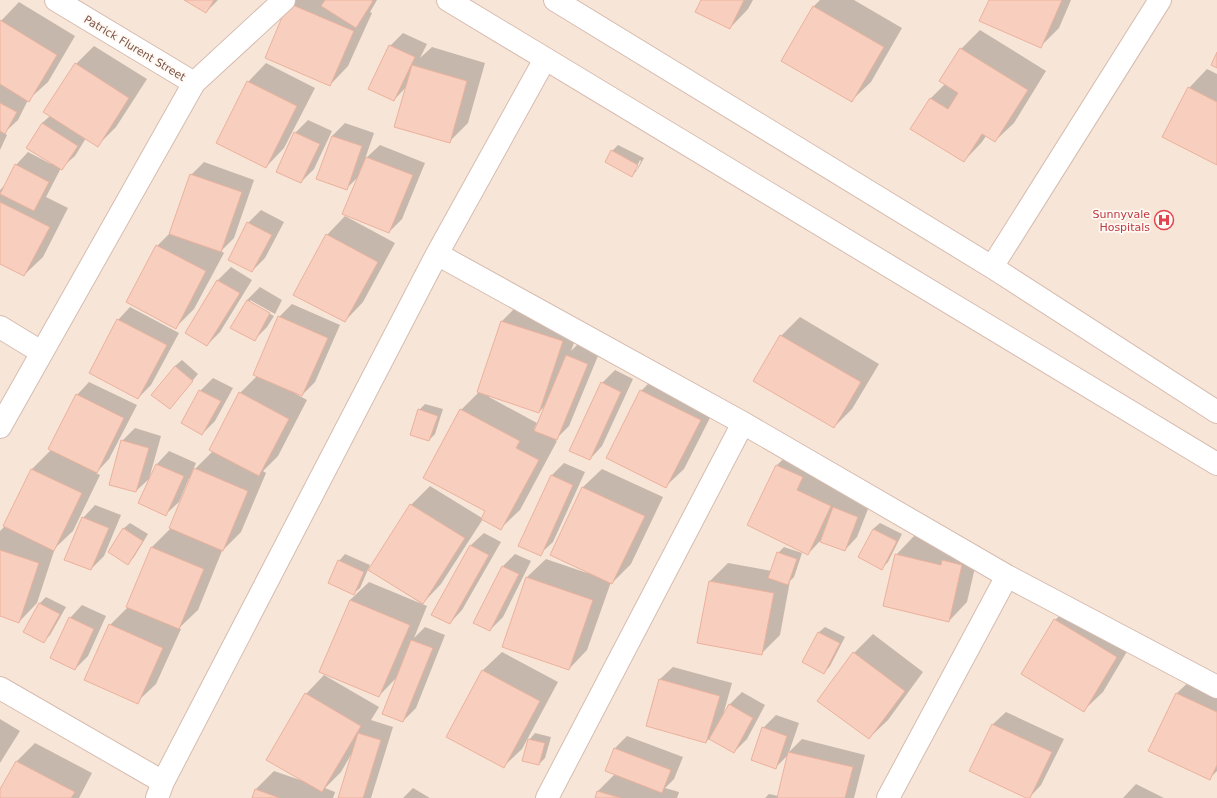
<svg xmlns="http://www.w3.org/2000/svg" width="1217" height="798" viewBox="0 0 1217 798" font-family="'DejaVu Sans',sans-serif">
<rect width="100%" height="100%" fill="#fff4ea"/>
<path fill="#f7e5d7" d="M0 0H1217V798H0Z"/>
<path fill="#0003" fill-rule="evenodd" d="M186 0H218L206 12Z
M293 0H377L370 12 372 13 348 66 330 85 266 57Z
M702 0H753L748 9 730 28Z
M820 0H854L902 28 871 82 852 100 783 60 814 6Z
M990 0H1071L1059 28 1040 47Z
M19 2 75 36 48 82 28 100 18 120 4 133 7 135 0 150V22Z
M980 30 1046 71 1014 123 995 141 986 136 982 142 964 161 912 128 931 98 945 84 940 81 961 49Z
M403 33 427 44 420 58 432 47 485 63 468 123 449 142 407 86 394 100 390 46Z
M94 46 147 79 116 127 98 145 86 138 75 156 61 168 46 197 68 208 43 257 24 275 0 263V190L5 185 16 165 28 152 51 164V162L42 123 50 116 76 64Z
M266 63 315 88 284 148 266 167 248 82Z
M1207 69 1217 74V164L1189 88Z
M308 120 332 131 314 169 301 182 295 133Z
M345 123 374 133 365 159 380 145 425 163 402 219 389 232 359 176 346 189 332 136Z
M618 145 644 158 638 169 632 176 612 151ZM640 160 641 161 637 170H635Z
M204 162 254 180 234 238 221 251 224 253 194 309 176 327 157 246 170 233 191 175Z
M261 210 284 222 265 258 252 271 248 223Z
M345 216 395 243 363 302 345 321 327 235Z
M231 267 252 280 220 332 207 345 186 332 218 280Z
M260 287 282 300 275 314 250 300V303L274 316 267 327 254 340 232 328 247 300Z
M520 303 581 323 571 351 579 343 600 351 569 426 555 440 557 441 520 510 501 528 483 519 441 584 422 604 370 570 411 505 430 486 482 518 486 511 461 410 478 393 501 322ZM490 396 539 412 547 404 536 430 534 429 537 423 489 397Z
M292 304 340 325 315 382 302 395 297 393 296 394 307 400 278 456 263 471 266 473 241 532 222 551 198 610 179 628 181 629 156 684 137 702 110 625 127 608 152 547 171 528 191 479 189 478 179 502 166 514 139 503 157 464 169 451 196 463 192 472 213 451 240 393 257 376 279 317Z
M130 307 179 333 151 385 138 398 118 320Z
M800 317 879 364 852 409 834 427 781 336Z
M182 360 198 374 170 408 175 366Z
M615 370 633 379 602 446 590 459 602 383Z
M660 372 718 402 684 469 665 487 641 391Z
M213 378 233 388 215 421 202 434 200 391Z
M89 382 137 405 109 459 96 473 100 475 73 531 55 548 37 603 19 622 0 615V531L5 526 32 469 52 449 77 395Z
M425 404 443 409 435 434 429 440 419 410Z
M135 428 161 436 149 479 136 491 122 441Z
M796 447 870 504 857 537 845 550 820 541 808 554 748 525 777 465Z
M564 463 585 472 553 542 540 554 552 475Z
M602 469 663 497 631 564 612 583 611 582 587 650 569 669 503 646 527 577 546 559 587 573V571L551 555 583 487Z
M95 505 121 515 104 556 91 569 83 518Z
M130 523 148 534 134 557 128 563 123 529Z
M880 523 902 534 888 562 882 568 873 529Z
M484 533 501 542 462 610 450 623 433 614 471 545Z
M914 536 958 546 962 542 980 546 967 602 949 621 896 555Z
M784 547 802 553 794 577 790 581 780 635 761 654 698 642 710 581 728 563 772 571 778 553Z
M345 554 370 565 360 588 353 594 329 583 339 561Z
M515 554 531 561 503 617 490 630 503 566Z
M369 582 427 606 414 638 425 627 445 635 416 708 403 721 397 677 379 696 350 600Z
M46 597 66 607 50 635 44 641 25 631 40 603Z
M1074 602 1135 638 1103 692 1084 710 1055 620Z
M82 605 106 616 88 656 75 669 70 618Z
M825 627 845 637 830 666 824 673 818 633Z
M873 634 923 672 888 720 869 738 854 653Z
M502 652 558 682 522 749 503 767 447 737 483 670Z
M673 667 732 683 723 715 729 705 742 692 765 705 747 739 734 752 710 738 706 742 660 679Z
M324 675 379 707 371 720 393 727 371 798H339L352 753 341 772 325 788 335 792 333 798H253L255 790 274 771 303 781 306 694Z
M1196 675 1217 685V771L1209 779 1149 751 1177 693Z
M1006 712 1064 739 1041 785 1029 798 971 770 993 724Z
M776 715 799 723 789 752 802 739 865 755 854 798H765L769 794 778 796 788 755 776 767 763 728Z
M0 719 20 731 0 763Z
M535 733 551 737 545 758 539 764 529 740Z
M627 736 683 757 674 779 665 788 679 792 677 798H596L598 791 615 774 614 749Z
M35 743 92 773 79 798H0V791L17 761Z
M1136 784 1164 798H1123Z
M413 788 430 798H403Z"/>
<path fill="#f8cebe" stroke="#ecb19c" d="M184 0H214L206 13Z
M325 0H371L373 1 356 28 321 6Z
M701 0H744L730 29 695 12Z
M989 0H1062L1041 48 979 21Z
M288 3 354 31 330 86 265 58Z
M813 6 884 47 852 102 781 61Z
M0 20 57 55 29 102 0 84Z
M389 45 415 57 394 101 368 89Z
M960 48 1028 90 995 142 982 134 964 162 910 129 930 98 948 109 958 93 939 81Z
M1217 52V68L1211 65Z
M75 63 129 98 98 147 43 112Z
M412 65 467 81 450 143 394 127Z
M247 81 297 106 266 168 216 143Z
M1188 87 1217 102V165L1162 137Z
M0 103 17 112 5 134 0 131Z
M42 123 78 146 62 170 26 148Z
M294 132 320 144 301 183 276 172Z
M332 136 362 146 347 190 316 179Z
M611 150 638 165 632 177 605 162Z
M366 157 413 175 389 233 342 214Z
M15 164 49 182 34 211 0 194Z
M190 174 242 192 221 252 169 234Z
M0 202 50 227 24 276 0 264Z
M247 222 272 235 252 272 228 260Z
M326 234 378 262 345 322 293 295Z
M156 245 206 271 176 329 126 302Z
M217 280 240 293 207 346 185 333Z
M247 300 270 313 255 341 230 328Z
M278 316 328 338 302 396 253 375Z
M117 319 167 345 138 399 89 373Z
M501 321 563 341 539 413 477 392Z
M780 335 861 382 834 428 753 381Z
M566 355 588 364 557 440 534 431Z
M175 366 193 381 170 409 151 395Z
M601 382 621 392 590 460 569 451Z
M199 390 221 401 202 435 181 423Z
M640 390 701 420 666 488 606 458Z
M239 392 289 419 259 476 209 450Z
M76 394 124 418 97 473 48 449Z
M418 409 438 416 429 441 410 435Z
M460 409 520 441 516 448 539 460 501 530 481 519 485 511 423 478Z
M121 440 149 448 136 492 109 485Z
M156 464 184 476 166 516 138 503Z
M776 465 803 477 797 490 831 506 808 555 747 525Z
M194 468 248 491 223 551 169 528Z
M31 469 82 493 54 551 3 526Z
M551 475 573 485 541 556 518 546Z
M582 487 645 516 612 584 550 555Z
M410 504 465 538 423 604 368 570Z
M833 507 858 517 845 551 820 542Z
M82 517 109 528 91 570 64 560Z
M123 528 143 541 128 565 108 552Z
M873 529 897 541 882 570 858 557Z
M470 545 489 555 450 624 431 615Z
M151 547 204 569 179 629 126 607Z
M0 550 39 563 19 623 0 616Z
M777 552 797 559 788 585 768 578Z
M895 554 941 565 942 560 962 565 949 622 883 606Z
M338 560 364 572 354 595 328 583Z
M502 566 519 574 490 631 473 623Z
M526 577 593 600 569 670 502 647Z
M709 581 774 593 762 655 697 643Z
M350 600 410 625 379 697 319 672Z
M39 603 60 614 44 643 23 632Z
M69 617 94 629 75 670 50 658Z
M1054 619 1117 657 1084 712 1021 674Z
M109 624 163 648 138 704 84 680Z
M818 632 840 643 824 674 802 662Z
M411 640 433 648 403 722 382 714Z
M853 652 905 691 869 739 817 701Z
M482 670 540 701 504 768 446 737Z
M659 679 720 696 706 743 646 726Z
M305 693 361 726 322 792 266 760Z
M1176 693 1217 712V765L1210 780 1148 751Z
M729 704 753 718 734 753 709 739Z
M992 724 1052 752 1030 798H1026L969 771Z
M762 727 787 736 776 769 751 760Z
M358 733 381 740 363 798H338Z
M528 739 545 743 539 765 522 761Z
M614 748 671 770 662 793 605 771Z
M788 752 853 767 845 798H777Z
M16 761 75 792 71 798H0V789Z
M255 789 280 798H252Z
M597 791 621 798H595Z"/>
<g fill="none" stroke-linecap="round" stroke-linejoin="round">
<defs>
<path id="street" d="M56 0 194 83
M448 0 1217 464
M555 0 992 267 1217 412
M437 254 743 423 1007 576 1217 687
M992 267 1160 0
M0 327 41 352
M0 427 194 83 284 0
M0 688 163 782
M157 798 163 782 437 254 545 59
M547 798 743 423
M888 798 1007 576"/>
</defs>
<use href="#street" stroke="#d6bcb0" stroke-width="24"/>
<use href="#street" stroke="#fff" stroke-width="22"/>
</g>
<defs>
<symbol id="hospital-ring" viewBox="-11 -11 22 22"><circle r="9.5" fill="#fff9f3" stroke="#e0444e" stroke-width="1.5"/><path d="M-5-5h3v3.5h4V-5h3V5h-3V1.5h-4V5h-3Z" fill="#e0444e"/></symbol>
</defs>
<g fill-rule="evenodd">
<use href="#hospital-ring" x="1153" y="209" width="22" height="22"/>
</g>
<g text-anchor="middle" stroke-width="3.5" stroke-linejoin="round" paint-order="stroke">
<g font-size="11" fill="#7e5549" stroke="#fff9f3">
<text transform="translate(135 48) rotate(31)" y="4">Patrick Flurent Street</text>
</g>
<g font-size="11" fill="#be3a42" stroke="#fff9f3" text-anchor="end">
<text x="1150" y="218">Sunnyvale<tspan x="1150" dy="13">Hospitals</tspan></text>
</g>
</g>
</svg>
